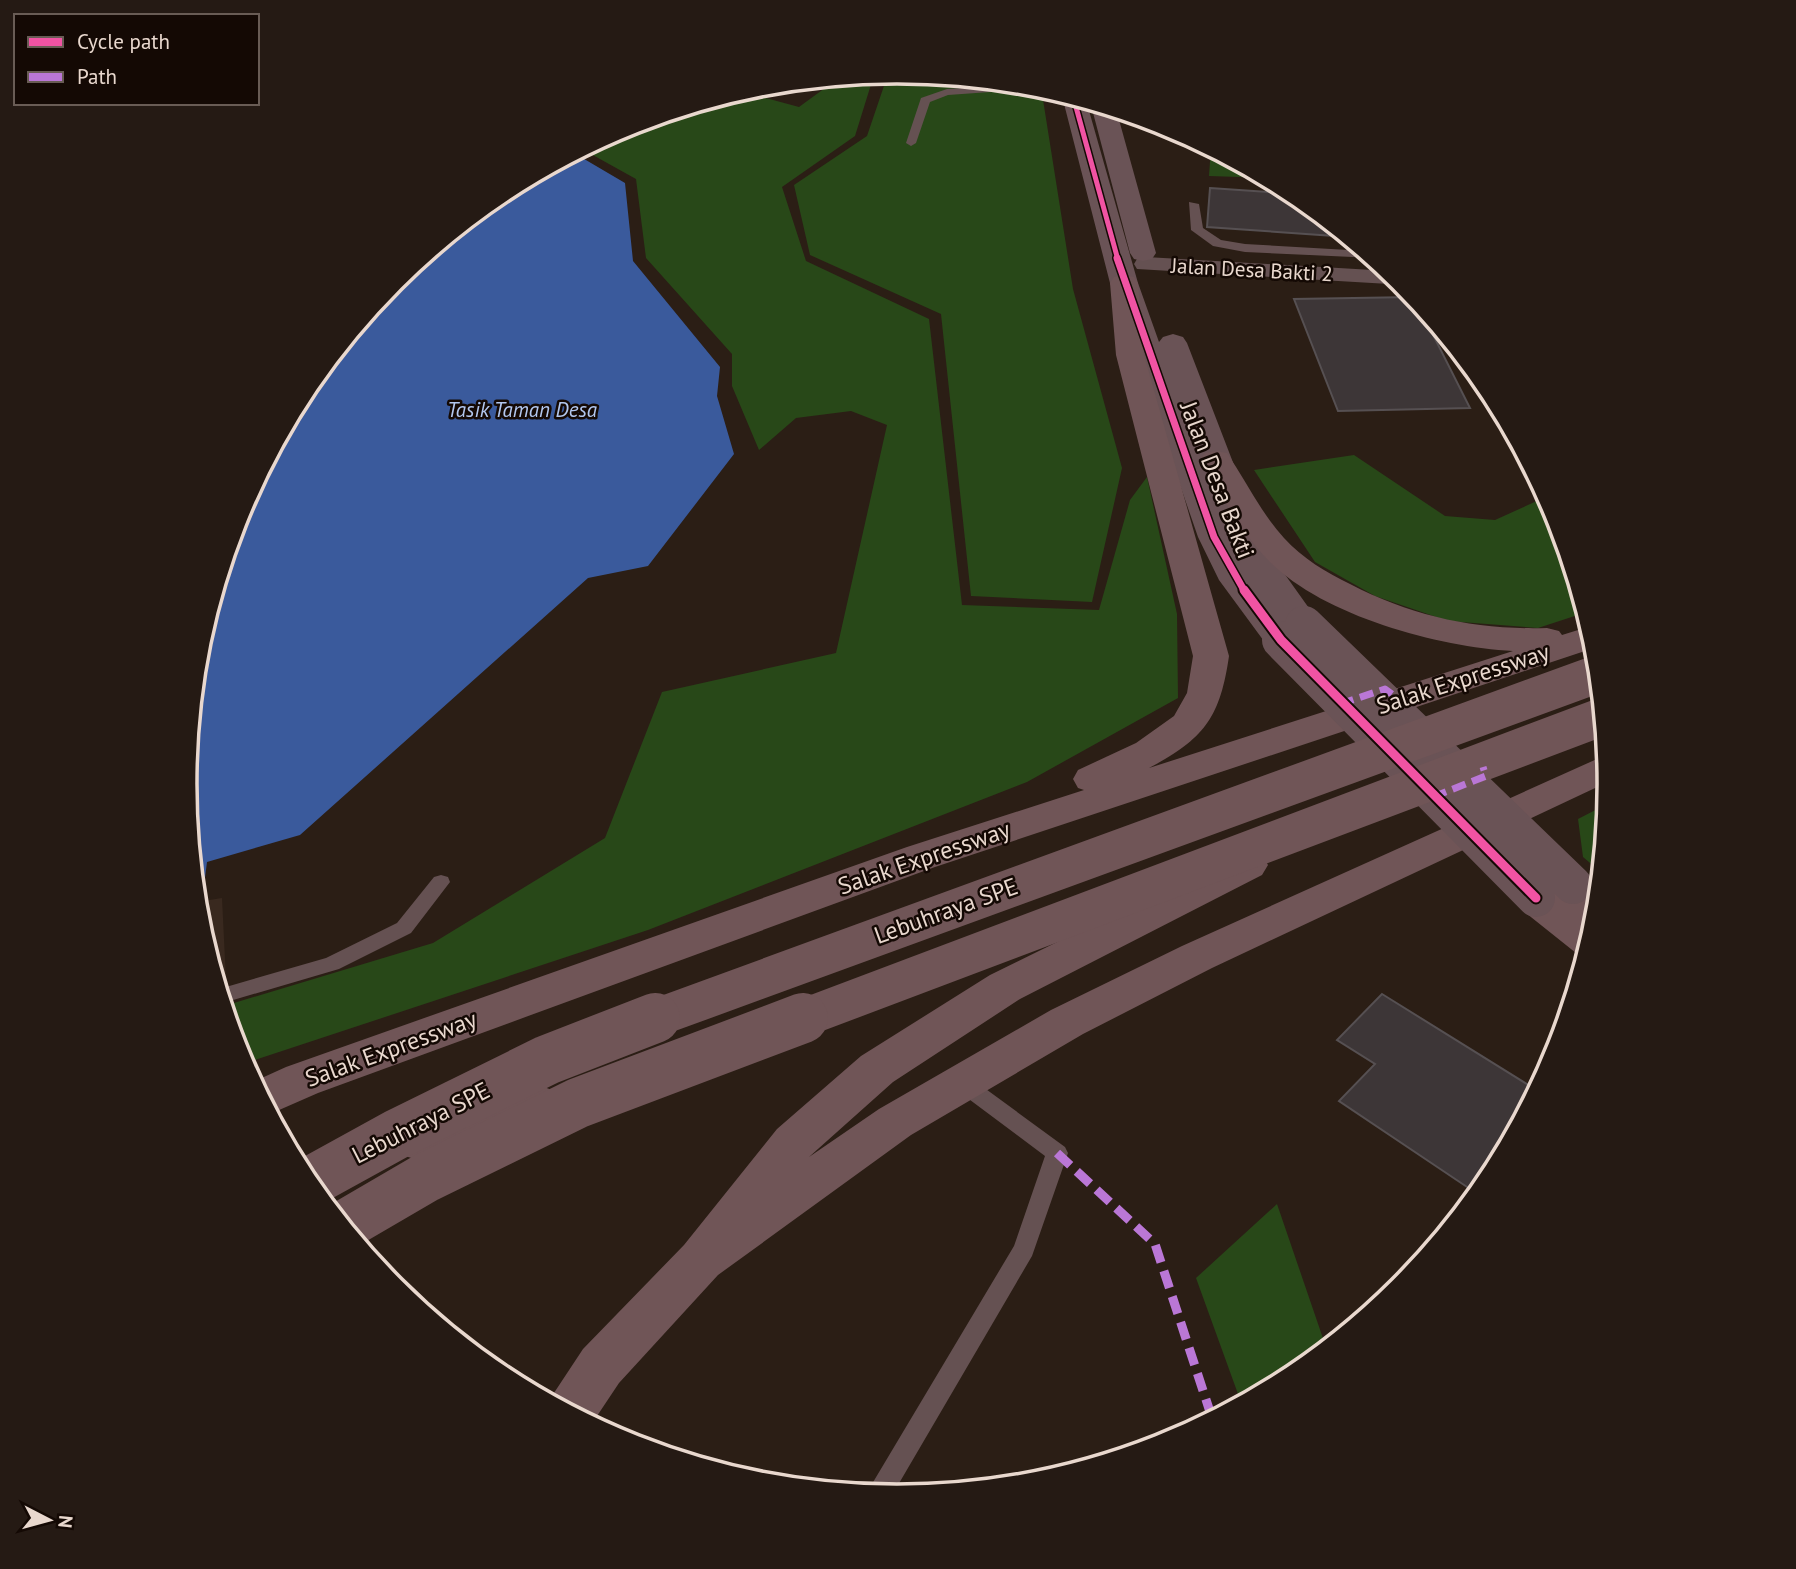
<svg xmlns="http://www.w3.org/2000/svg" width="1796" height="1569" viewBox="0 0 1796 1569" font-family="'PT Sans',sans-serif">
<rect width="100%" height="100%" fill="#2b1e15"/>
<path fill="#39291f" d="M222 898 227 1001 223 1002 199 923 197 902Z"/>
<path fill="#284818" d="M936 76 1041 87 1073 289 1122 468 1092 602 971 596 941 314 810 255 794 185 867 136 887 77Z
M840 77 873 78 855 136 782 187 806 261 929 319 962 605 1099 610 1130 500 1147 477 1177 614 1178 698 1027 782 648 930 243 1064 224 1006 433 943 605 838 662 692 836 653 887 425 851 411 796 418 759 450 732 386V354L646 258 636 179 582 149 626 126 740 91 799 107Z
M1211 147 1269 178 1209 176Z
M1354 455 1445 516 1495 520 1548 496 1557 512 1587 612 1538 628 1448 621 1375 596 1315 562 1254 470Z
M1609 803 1602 873 1583 857 1578 819Z
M1277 1204 1327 1350 1294 1377 1242 1405 1196 1278Z"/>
<path fill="#3a5a9c" d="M574 153 625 183 633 261 720 367 717 396 734 454 648 566 588 578 300 835 207 862 202 901 197 902 185 784 199 645 240 511 306 388 394 280 502 192Z"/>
<path fill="#3d3637" stroke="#565052" stroke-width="2" d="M1210 188 1297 194 1349 237 1207 227Z
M1414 297 1470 408 1338 411 1294 299Z
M1382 994 1538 1091 1490 1181 1479 1195 1339 1101 1375 1064 1337 1040Z"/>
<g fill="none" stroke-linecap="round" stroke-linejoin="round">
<path fill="#655152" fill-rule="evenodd" d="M1023 84 1045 88 948 95 930 102 916 143 911 146 906 143 921 98 947 89Z
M1189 202 1199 204 1203 228 1221 240 1245 244 1366 251 1374 258 1245 252 1213 246 1191 230Z
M441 875 448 877 450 882 411 933 339 969 223 1003 219 989 326 958 397 923 434 877Z
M961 1074 968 1076 1065 1147 1068 1153 1032 1256 891 1497 866 1494 1014 1246 1045 1156 954 1088 951 1082 954 1076Z"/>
<path fill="#655152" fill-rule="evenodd" d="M1146 257 1390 271 1406 285 1137 269 1134 264 1137 259Z"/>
<path fill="#6a5356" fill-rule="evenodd" d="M1063 93 1086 100 1138 283 1159 342 1163 337 1173 334 1183 337 1187 343 1266 548 1321 625 1316 633 1304 636 1294 633 1299 640 1293 648 1281 651 1269 648 1219 580 1198 537 1110 283 1062 96Z
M1093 102 1116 109 1156 253 1152 259 1143 261 1134 259 1130 253 1091 105Z"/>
<path fill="#705557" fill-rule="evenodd" d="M1124 275 1134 277 1138 283 1144 355 1229 656C1220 718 1204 739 1149 768L1513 651C1438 647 1324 616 1270 562 1241 533 1222 495 1200 460L1205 453 1216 451 1227 453C1246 481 1261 513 1284 538 1303 559 1326 572 1350 584 1414 617 1476 630 1547 628L1559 631 1562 635 1591 626 1597 647 935 867 318 1093 270 1114 253 1082 286 1067 907 847 1084 790 1078 788 1073 779 1078 770 1136 743 1174 716 1187 693 1193 656 1116 355 1110 283 1114 277Z
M1608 754 1610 781 1212 968 1083 1034 911 1135 718 1275 619 1383 591 1425 548 1402 583 1349 684 1245 777 1129 861 1056 990 975 1234 855 1248 851 1262 855 1268 865 1262 875 1020 999 893 1082 809 1157 879 1109 1051 1010 1182 946Z
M1573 870 1587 875 1601 885 1597 921 1590 918 1597 924 1587 956 1576 953 1521 909 1515 898 1521 887 1536 883 1557 892 1553 885 1559 875Z
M536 1084 552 1090 559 1103 552 1116 421 1161 405 1156 398 1142 405 1128Z"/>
<path stroke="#6a5356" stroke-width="38" d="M1304 625 1573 885
M1281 640 1536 898"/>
<path stroke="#705557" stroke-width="38" d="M650 1020 1600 673
M798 1020 1604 716"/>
<path stroke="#705557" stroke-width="50" d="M308 1183 397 1134 547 1060 655 1018
M343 1226 427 1177 578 1103 803 1018"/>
<path stroke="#ba77d6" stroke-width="7" stroke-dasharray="14 7" stroke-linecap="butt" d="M1340 704 1385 689 1400 700
M1433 797 1486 776 1483 767"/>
<path stroke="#ba77d6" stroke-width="9" stroke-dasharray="18 9" stroke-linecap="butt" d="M1057 1153 1155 1244 1213 1421"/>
<defs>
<path id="cycleway-far2" d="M1073 96 1118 260"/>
<path id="cycleway-far1" d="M1117 258 1214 537 1245 592"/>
<path id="cycleway" d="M1244 590 1281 640 1536 898"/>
</defs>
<use href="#cycleway-far2" stroke="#140904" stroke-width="8"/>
<use href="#cycleway-far1" stroke="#140904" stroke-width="10"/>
<use href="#cycleway" stroke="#140904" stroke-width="13"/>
<use href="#cycleway-far2" stroke="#f153a3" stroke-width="5"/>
<use href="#cycleway-far1" stroke="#f153a3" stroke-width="7"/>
<use href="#cycleway" stroke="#f153a3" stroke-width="9"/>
</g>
<g text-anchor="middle" stroke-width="5" stroke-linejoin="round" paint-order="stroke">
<g font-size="21" fill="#e9d8ce" stroke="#140904">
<text transform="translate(1252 270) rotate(3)" y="7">Jalan Desa Bakti 2</text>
</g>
<g font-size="21" font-style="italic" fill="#b2c7ef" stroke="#140904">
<text x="522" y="417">Tasik Taman Desa</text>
</g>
<g font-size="24" fill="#e9d8ce" stroke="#140904">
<text transform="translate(1217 480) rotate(69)" y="8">Jalan Desa Bakti</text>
<text transform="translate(1463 679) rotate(-18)" y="8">Salak Expressway</text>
<text transform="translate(924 858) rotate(-19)" y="8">Salak Expressway</text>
<text transform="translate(946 911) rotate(-20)" y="8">Lebuhraya SPE</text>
<text transform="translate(391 1049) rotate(-20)" y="8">Salak Expressway</text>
<text transform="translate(421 1123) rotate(-27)" y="8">Lebuhraya SPE</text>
</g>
</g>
<path d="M0 0H1796V1569H0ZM197 784a700 700 0 1 1 1400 0a700 700 0 1 1-1400 0Z" fill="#251a14" fill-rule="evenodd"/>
<path fill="none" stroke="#e9d8ce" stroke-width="3.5" d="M197 784a700 700 0 1 1 1400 0a700 700 0 1 1-1400 0Z"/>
<rect x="14" y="14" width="245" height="91" fill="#140904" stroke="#695c55" stroke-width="2"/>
<rect x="28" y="37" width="35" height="10" fill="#f153a3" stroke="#695c55" stroke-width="2"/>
<text x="77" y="49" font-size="21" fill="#e9d8ce">Cycle path</text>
<rect x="28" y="72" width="35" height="10" fill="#ba77d6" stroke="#695c55" stroke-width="2"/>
<text x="77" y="84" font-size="21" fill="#e9d8ce">Path</text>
<g transform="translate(49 1520) rotate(96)" stroke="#140904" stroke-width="5" paint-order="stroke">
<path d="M0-5L12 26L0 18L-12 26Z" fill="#e9d8ce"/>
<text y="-10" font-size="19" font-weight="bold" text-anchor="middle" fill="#e9d8ce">N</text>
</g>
</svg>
